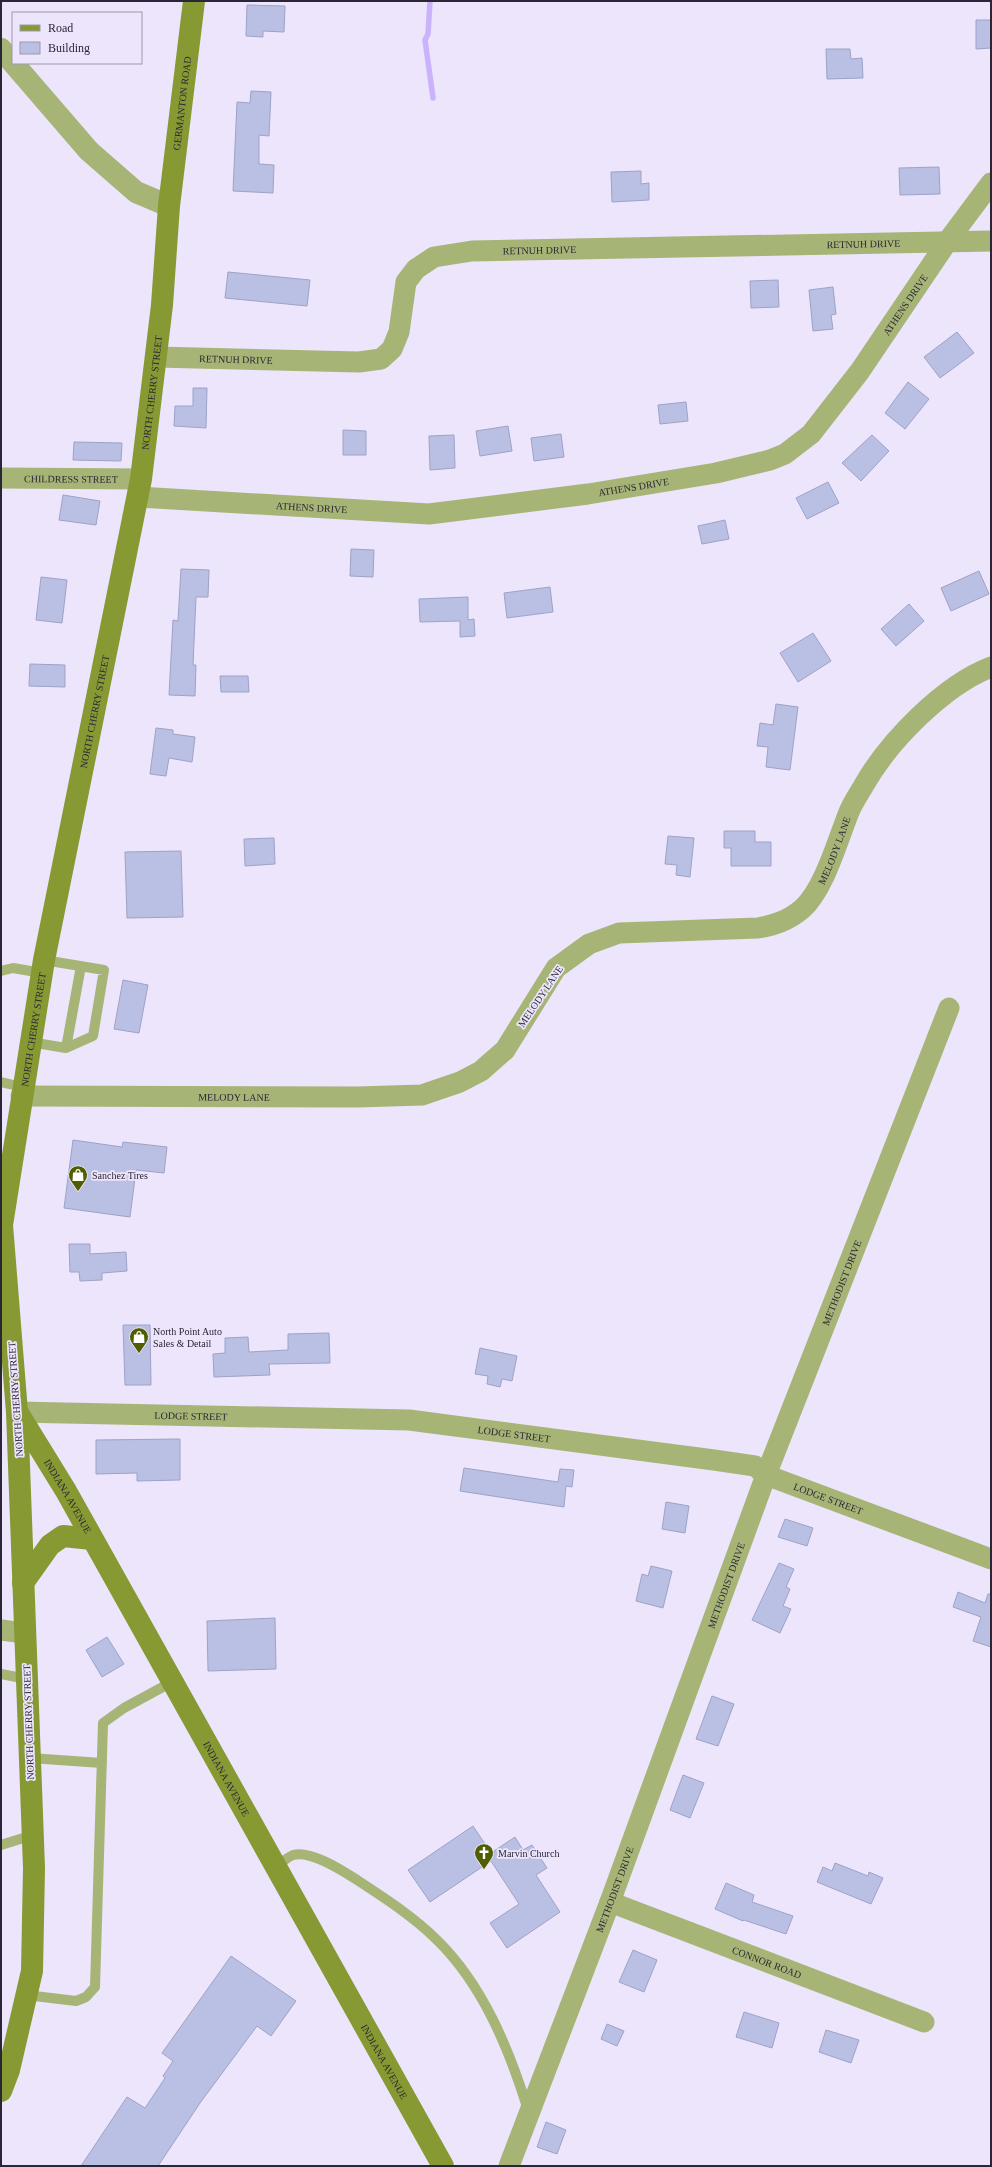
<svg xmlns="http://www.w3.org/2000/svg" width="992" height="2167" viewBox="0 0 992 2167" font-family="Georgia,serif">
<rect width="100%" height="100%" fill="#ece5fc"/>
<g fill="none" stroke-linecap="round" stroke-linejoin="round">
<path stroke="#cbb3fc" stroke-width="5.5" d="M430 1 428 34 425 40 433 98"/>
</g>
<path fill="#babfe4" stroke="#9ea2c7" d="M247 5 285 6 284 32 263 31V37L246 36Z
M976 20H991V48L976 49Z
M826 49H850L851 59 862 58 863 78 827 79Z
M251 91 271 92 269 136 259 135V164L274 165 273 193 233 191 237 102 250 103Z
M939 167 940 194 900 195 899 168Z
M641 171V184L649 183V200L612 202 611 172Z
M228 272 310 280 307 306 225 298Z
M778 280 779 307 751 308 750 281Z
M833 287 836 314 831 315 833 329 813 331 809 290Z
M957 332 974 353 940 378 924 357Z
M908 382 929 399 905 429 885 413Z
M193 388H207L206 428 174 426 175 406H193Z
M686 402 688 421 660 424 658 405Z
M508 426 512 451 480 456 476 431Z
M343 430 366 431V455H343Z
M561 434 564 457 534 461 531 438Z
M454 435 455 468 430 470 429 436Z
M872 435 889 451 861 481 842 463Z
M74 442 122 443 121 461 73 460Z
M828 482 839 503 807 519 796 498Z
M63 495 100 501 96 525 59 520Z
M725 520 729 539 702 544 698 526Z
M351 549 374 550 373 577 350 576Z
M181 569 209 570 208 597H196L193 665H196L195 696 169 695 173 620 178 621Z
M979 571 989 594 951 611 941 588Z
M41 577 67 580 62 623 36 620Z
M550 587 553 612 507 618 504 593Z
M468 597V620L474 619 475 636 460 637V621L420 622 419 599Z
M909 604 924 621 896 646 881 629Z
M813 633 831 661 798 682 780 653Z
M30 664 65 665V687L29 686Z
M220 676H248L249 692H221Z
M776 704 798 707 790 770 766 767 768 747 757 746 760 723 773 725Z
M156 728 173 730V734L195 737 192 762 169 758 166 776 150 774Z
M724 831H755V842H771V866H731V848H724Z
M668 836 694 838 690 877 676 875 677 865 665 864Z
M274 838 275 864 245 866 244 839Z
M181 851 183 917 127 918 125 852Z
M123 980 148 985 139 1033 114 1029Z
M73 1140 122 1147 123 1142 167 1147 164 1173 136 1170 130 1217 64 1208Z
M69 1244H90V1254L126 1252 127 1271 102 1273V1280L80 1281 79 1272H70Z
M123 1325H150L151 1385H125Z
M329 1333 330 1363 269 1364 270 1375 214 1377 213 1354 225 1353V1338L248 1337 249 1352 288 1350V1334Z
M480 1348 517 1356 512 1381 502 1379 500 1387 487 1384 488 1376 475 1374Z
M180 1439V1480L137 1481V1473L96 1474V1440Z
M464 1468 558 1482 560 1469 574 1470 572 1487 566 1486 564 1507 460 1491Z
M666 1502 689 1506 685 1533 662 1529Z
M785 1519 813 1528 807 1546 778 1537Z
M779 1563 794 1569 786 1587 790 1589 783 1606 791 1609 780 1633 752 1620Z
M651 1566 672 1571 663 1608 636 1601 642 1574 648 1576Z
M958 1592 985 1603 988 1594H991V1647L973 1641 981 1617 953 1607Z
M275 1618 276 1669 208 1671 207 1621Z
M107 1637 124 1664 102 1677 86 1650Z
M712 1696 734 1704 718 1746 696 1739Z
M683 1775 704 1783 690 1818 670 1810Z
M473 1826 491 1853 515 1837 523 1850 532 1845 547 1868 536 1875 560 1912 507 1948 490 1923 519 1904 491 1861 430 1902 408 1870Z
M835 1863 868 1876 869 1872 883 1878 871 1904 817 1882 823 1867 832 1871Z
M726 1883 754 1895 752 1902 793 1916 786 1934 744 1920 743 1921 715 1909Z
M633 1950 657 1960 644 1992 619 1982Z
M231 1956 296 2001 271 2036 257 2026 200 2103 158 2166H81L127 2097 145 2108 165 2078 163 2076 173 2061 162 2053Z
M744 2012 779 2023 772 2048 736 2037Z
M607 2024 624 2031 617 2046 601 2039Z
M826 2030 859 2040 851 2063 819 2052Z
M546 2122 566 2130 557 2154 537 2147Z"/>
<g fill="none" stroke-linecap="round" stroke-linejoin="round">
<path stroke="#a6b476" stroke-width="10" d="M1 971 13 968 42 973
M30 1042 66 1048 93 1036 104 970 44 960
M66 1048 81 966
M1 1082 22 1087
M1 1674 27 1679
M30 1758 102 1763
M1 1845 33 1835
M276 1867C281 1863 286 1858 293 1855 310 1850 340 1869 354 1878 383 1897 413 1916 437 1940 483 1985 509 2049 528 2110
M26 1995 76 2001 86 1997 95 1987 103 1723 124 1708 172 1682"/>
<g stroke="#a6b476" stroke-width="21">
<path id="s1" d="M156 357 359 362 381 359 392 349 399 332 406 282 416 269 434 257 472 251 991 241"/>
<path id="s2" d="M1 478 141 479"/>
<path id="s3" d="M138 497 429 514 588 494 716 473 770 460 785 454 811 434 860 371 947 242 991 183"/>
<path id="s4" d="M21 1096 358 1097 422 1095 460 1082 481 1071 505 1050 556 968 589 944 619 933 758 928C774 925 788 921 802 909 824 890 838 839 849 812 853 802 859 794 864 785 889 741 944 685 991 667"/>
<path id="s5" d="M17 1412 409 1420 714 1460 755 1466 766 1475 991 1559"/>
<path d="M1 1630 24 1633"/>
<path id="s6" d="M610 1902 924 2022"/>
<path id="s7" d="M509 2166 610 1902 766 1475 949 1008"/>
</g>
<path stroke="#a6b476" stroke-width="22" d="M1 49 89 151 136 192 169 206"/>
<g stroke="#869932" stroke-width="22">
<path id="s8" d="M18 1413 66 1491 443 2166"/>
<path d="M23 1583 50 1545 63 1536 92 1539"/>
<path id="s9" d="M1 2091 9 2070 32 1971 34 1868 17 1412 2 1225 44 960 141 479 162 305 169 206 194 1"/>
</g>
</g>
<defs>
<symbol id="shop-pin" viewBox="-11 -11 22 30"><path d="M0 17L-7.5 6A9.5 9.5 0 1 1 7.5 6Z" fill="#505e00" stroke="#ece5fc"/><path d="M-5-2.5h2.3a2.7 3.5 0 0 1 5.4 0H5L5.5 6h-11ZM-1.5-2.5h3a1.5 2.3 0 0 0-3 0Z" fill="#fff"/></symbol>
<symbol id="church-pin" viewBox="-11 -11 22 30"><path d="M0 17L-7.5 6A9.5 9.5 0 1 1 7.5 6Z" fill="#505e00" stroke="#ece5fc"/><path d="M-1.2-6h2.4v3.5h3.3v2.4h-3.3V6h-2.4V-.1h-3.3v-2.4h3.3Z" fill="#fff"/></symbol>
</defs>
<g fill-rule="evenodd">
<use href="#shop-pin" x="67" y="1164" width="22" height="30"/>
<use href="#shop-pin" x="128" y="1326" width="22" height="30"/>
<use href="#church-pin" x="473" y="1842" width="22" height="30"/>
</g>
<g text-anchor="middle" stroke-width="3.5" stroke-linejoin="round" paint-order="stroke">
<g font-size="10" fill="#2b2635" stroke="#ece5fc">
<text dy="4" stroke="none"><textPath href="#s9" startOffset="2008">GERMANTON ROAD</textPath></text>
<text dy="4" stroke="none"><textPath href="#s1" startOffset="777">RETNUH DRIVE</textPath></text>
<text dy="4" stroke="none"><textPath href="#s1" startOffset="453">RETNUH DRIVE</textPath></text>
<text dy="4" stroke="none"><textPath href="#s3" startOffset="846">ATHENS DRIVE</textPath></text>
<text dy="4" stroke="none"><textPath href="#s1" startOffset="80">RETNUH DRIVE</textPath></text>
<text dy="4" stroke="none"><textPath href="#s9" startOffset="1717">NORTH CHERRY STREET</textPath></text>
<text dy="4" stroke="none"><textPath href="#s2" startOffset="70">CHILDRESS STREET</textPath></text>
<text dy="4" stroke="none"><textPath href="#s3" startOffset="498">ATHENS DRIVE</textPath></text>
<text dy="4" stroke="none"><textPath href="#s3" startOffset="174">ATHENS DRIVE</textPath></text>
<text dy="4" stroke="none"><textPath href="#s9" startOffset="1393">NORTH CHERRY STREET</textPath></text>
<text dy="4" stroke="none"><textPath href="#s4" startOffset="921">MELODY LANE</textPath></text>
<text transform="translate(540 996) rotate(-56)" y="4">MELODY LANE</text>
<text dy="4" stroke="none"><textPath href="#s9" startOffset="1069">NORTH CHERRY STREET</textPath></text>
<text dy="4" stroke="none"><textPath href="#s4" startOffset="213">MELODY LANE</textPath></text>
<text dy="4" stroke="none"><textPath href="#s7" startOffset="944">METHODIST DRIVE</textPath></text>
<text transform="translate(15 1399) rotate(-94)" y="4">NORTH CHERRY STREET</text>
<text dy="4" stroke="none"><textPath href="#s5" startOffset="174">LODGE STREET</textPath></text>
<text dy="4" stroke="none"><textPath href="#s5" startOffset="498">LODGE STREET</textPath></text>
<text dy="4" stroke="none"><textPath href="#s8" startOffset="97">INDIANA AVENUE</textPath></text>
<text dy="4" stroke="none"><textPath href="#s5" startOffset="822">LODGE STREET</textPath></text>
<text dy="4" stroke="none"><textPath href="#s7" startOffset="620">METHODIST DRIVE</textPath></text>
<text transform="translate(28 1722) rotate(-92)" y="4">NORTH CHERRY STREET</text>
<text dy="4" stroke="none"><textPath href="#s8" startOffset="421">INDIANA AVENUE</textPath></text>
<text dy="4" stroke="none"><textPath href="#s7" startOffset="296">METHODIST DRIVE</textPath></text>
<text dy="4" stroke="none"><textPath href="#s6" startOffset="168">CONNOR ROAD</textPath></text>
<text dy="4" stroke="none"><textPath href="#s8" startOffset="745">INDIANA AVENUE</textPath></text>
</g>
<g font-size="10" fill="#2b2635" stroke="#ece5fc" text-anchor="start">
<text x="92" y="1179">Sanchez Tires</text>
<text x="153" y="1335">North Point Auto<tspan x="153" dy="12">Sales &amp; Detail</tspan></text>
<text x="498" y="1857">Marvin Church</text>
</g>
</g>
<rect width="992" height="2167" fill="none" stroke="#2b2635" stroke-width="4"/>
<rect x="12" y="12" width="130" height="52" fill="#ece5fc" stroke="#9f99ac"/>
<rect x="20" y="25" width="20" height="6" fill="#869932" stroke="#9f99ac"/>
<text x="48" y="32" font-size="12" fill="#2b2635">Road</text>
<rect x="20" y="42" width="20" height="12" fill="#babfe4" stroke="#9f99ac"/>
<text x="48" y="52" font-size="12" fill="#2b2635">Building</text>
</svg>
